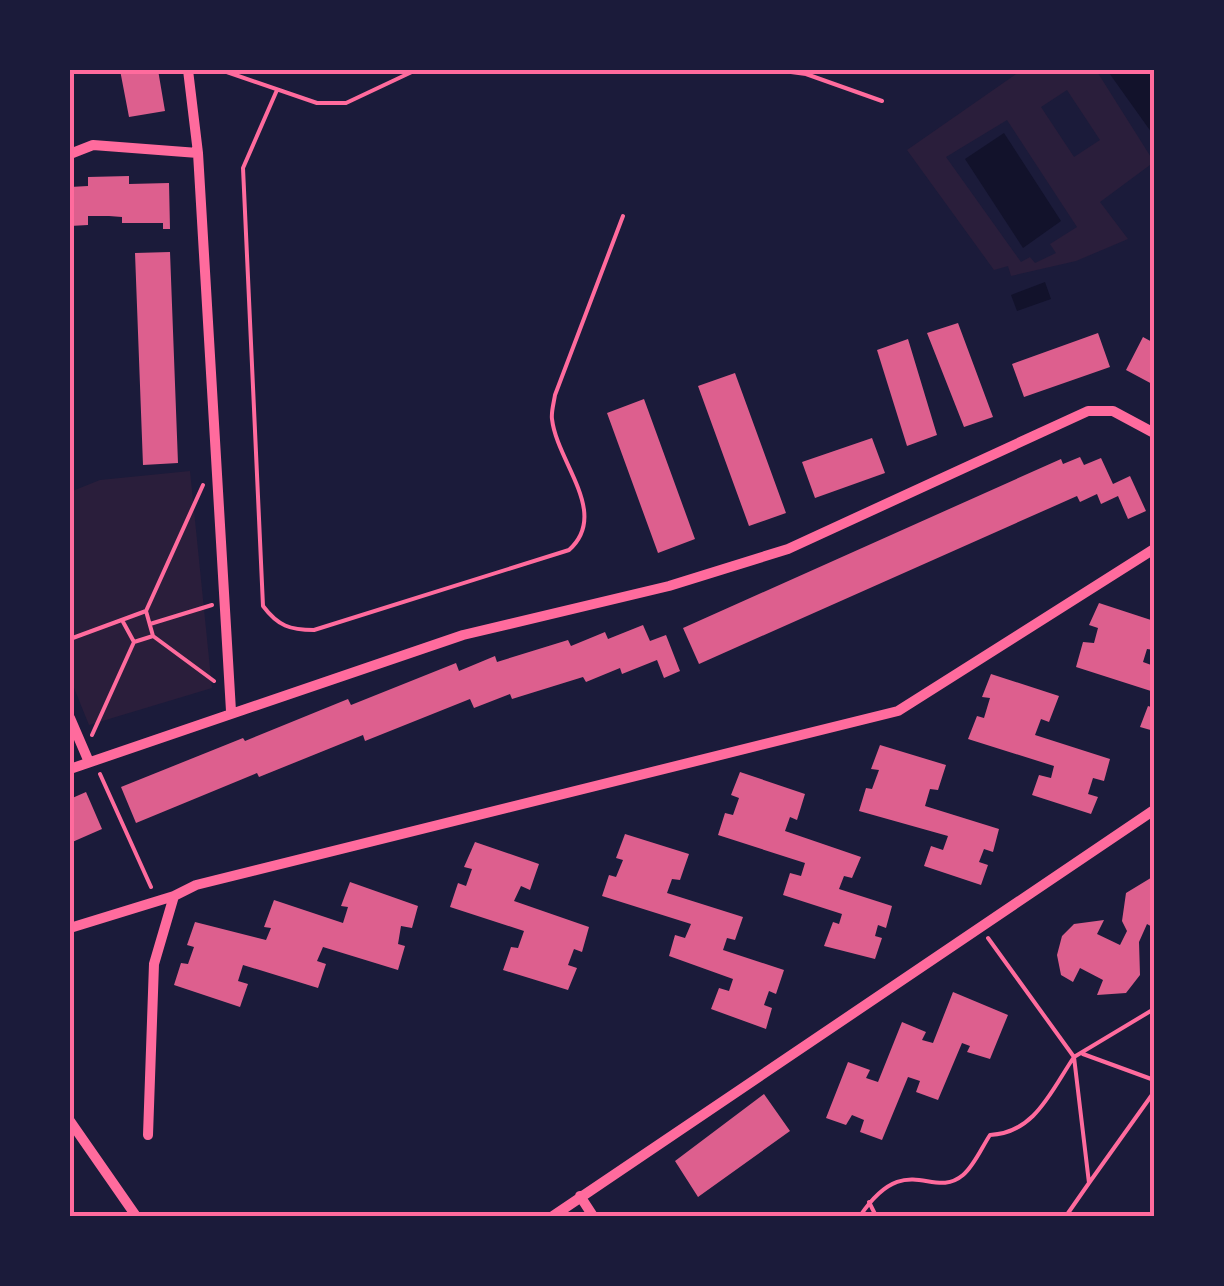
<svg xmlns="http://www.w3.org/2000/svg" width="1224" height="1286" viewBox="0 0 1224 1286" font-family="'Asap Condensed',sans-serif">
<rect width="100%" height="100%" fill="#1b1b3a"/>
<path fill="#2a1e3b" fill-rule="evenodd" d="M1022 70H1096L1154 162 1100 202 1128 239 1076 261 1011 276 1008 266 994 270 907 150ZM1067 90 1100 140 1074 157 1041 107ZM1007 120 1077 227 1050 244 1056 253 1035 263 1030 257 1021 262 946 157Z
M190 471 212 688 89 725 70 678V492L100 480Z"/>
<path fill="#12122b" d="M1107 70H1154V136Z
M1004 133 1061 221 1023 248 965 159Z
M1045 282 1051 299 1017 311 1011 295Z"/>
<path fill="#dd5f8e" d="M120 70H158L165 111 129 117Z
M129 176V184L169 183 170 229H163V223H122V217L109 216H88V225L70 226V187L88 186V177Z
M170 252 178 463 143 465 135 253Z
M958 323 993 417 964 427 927 333Z
M1098 333 1110 367 1024 397 1012 364Z
M1143 337 1154 343V385L1126 370Z
M908 339 937 435 907 446 877 350Z
M735 373 786 513 749 526 698 386Z
M644 399 695 539 658 553 607 413Z
M872 438 885 473 815 498 802 462Z
M1080 457 1084 465 1101 458 1113 484 1130 476 1146 511 1128 519 1118 496 1101 504 1097 494 1080 502 1077 496 699 664 683 628 1061 459 1063 464Z
M1099 603 1154 621V650L1147 649 1143 662 1154 666V692L1076 667 1083 642 1094 643 1098 628 1089 625Z
M643 625 650 641 666 635 680 671 664 678 657 660 622 674 620 668 586 682 583 677 512 699 510 694 474 708 470 699 365 741 363 735 259 777 257 773 136 823 121 787 243 738 245 741 348 699 351 705 456 663 459 671 495 656 497 662 568 640 571 646 605 632 608 639Z
M991 674 1059 696 1049 722 1041 719 1035 735 1110 759 1104 781 1093 778 1088 794 1098 797 1091 814 1032 795 1039 775 1051 778 1054 766 968 739 977 716 984 718 990 698 982 697Z
M1148 706 1154 708V731L1140 727Z
M880 745 946 765 938 790 930 789 925 806 999 829 993 852 984 849 979 862 988 865 981 885 924 866 931 846 943 850 948 836 859 811 866 788 872 789 879 770 871 769Z
M740 772 805 794 797 820 790 817 785 831 861 857 852 878 844 876 839 889 892 906 886 928 878 925 875 936 882 938 875 959 824 946 833 922 839 924 842 914 783 895 790 873 801 876 805 863 718 835 725 813 733 815 739 798 731 795Z
M86 792 102 829 70 843V799Z
M625 834 689 854 680 880 672 879 667 893 743 917 735 940 727 938 723 950 784 970 776 994 769 991 764 1005 772 1008 766 1029 711 1009 719 988 729 991 733 979 669 956 675 935 685 938 691 924 602 896 609 875 616 877 623 860 616 858Z
M475 842 539 864 530 890 521 886 514 901 589 927 582 952 574 949 568 965 577 968 568 990 503 970 511 947 518 948 524 931 450 907 458 883 466 886 472 869 464 867Z
M1154 876V928L1147 924 1139 942 1140 975 1126 993 1097 995 1103 980 1080 968 1073 982 1061 975 1057 955 1062 936 1074 924 1104 920 1097 934 1120 945 1127 931 1122 921 1126 893Z
M350 882 418 906 412 928 401 926 398 944 405 946 398 970 323 947 317 961 326 964 318 988 243 965 238 981 248 984 240 1007 174 985 181 963 188 964 194 947 187 945 195 922 266 940 271 928 264 927 274 900 343 923 348 907 341 906Z
M953 992 1008 1015 990 1059 967 1052 970 1046 962 1043 938 1100 916 1092 920 1081 908 1077 882 1140 860 1132 864 1120 852 1115 846 1125 826 1118 848 1062 870 1070 866 1078 878 1082 902 1022 926 1032 922 1040 933 1043Z
M764 1094 790 1131 698 1197 675 1161Z"/>
<g fill="none" stroke-linecap="round" stroke-linejoin="round">
<path stroke="#ff6b9d" stroke-width="4" d="M221 70 317 103H346L416 70
M776 70 806 74 882 101
M277 90 243 168 263 606C278 626 290 630 314 630L569 550C610 513 557 463 552 419 551 412 554 402 555 395L623 216
M146 611 203 485
M122 620 134 642
M150 624 212 605
M153 636 214 681
M70 639 146 611 153 636 134 642 92 735
M100 774 151 887
M988 938 1074 1057 1154 1009
M1083 1054 1154 1080
M1074 1057 1089 1183 1154 1092
M869 1202 876 1216
M860 1216C906 1148 932 1201 963 1175 974 1166 982 1147 990 1135 1035 1133 1051 1091 1074 1057
M1066 1216 1089 1183"/>
<path stroke="#ff6b9d" stroke-width="10" d="M188 70 198 153 231 711
M70 154 93 145 198 153
M70 718 89 762
M70 769 463 635 669 586 788 549 1088 411H1113L1154 433
M70 928 174 896
M70 1121 136 1216
M148 1135 154 964 174 896 196 885 898 711 1154 549
M580 1196 593 1216
M553 1216 1154 810"/>
</g>
<rect width="1224" height="1286" fill="none" stroke="#1b1b3a" stroke-width="145"/>
<rect x="72" y="72" width="1080" height="1142" fill="none" stroke="#ff6b9d" stroke-width="4"/>
</svg>
